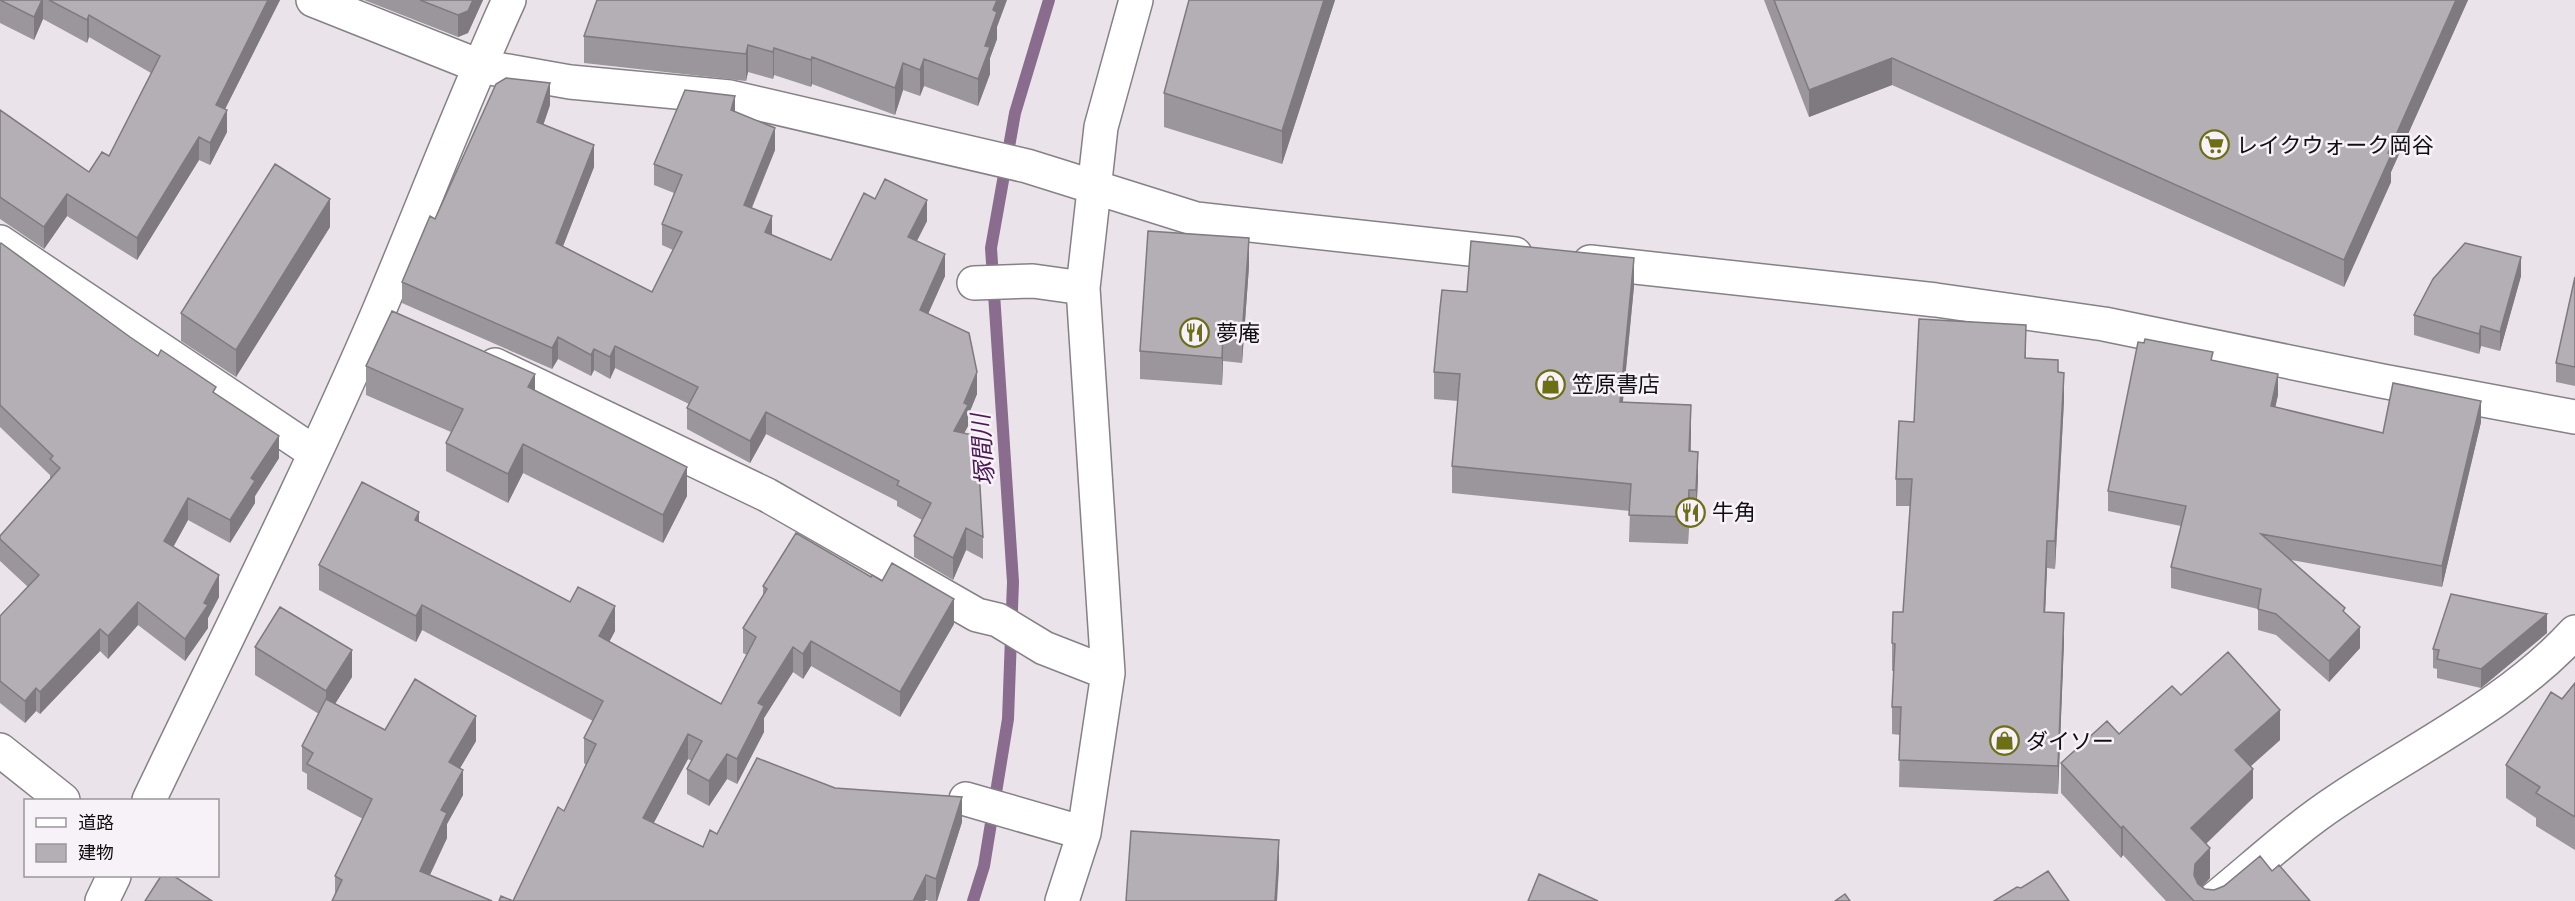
<svg xmlns="http://www.w3.org/2000/svg" width="2575" height="901" viewBox="0 0 2575 901" font-family="Jost,'Noto Sans JP',sans-serif">
<rect width="100%" height="100%" fill="#eae4ea"/>
<g fill="none" stroke-linecap="round" stroke-linejoin="round">
<path stroke="#896c8e" stroke-width="12" d="M973 901 984 866 1008 719 1013 582 991 248 1015 113 1049 0"/>
<defs>
<path id="minor" d="M313 0 479 66 570 82 730 97 1027 166 1196 219 1515 254
M0 242 315 453
M1590 262 1936 300 2104 324 2382 381 2575 417
M974 283 1033 281 1083 288
M495 365 767 495 977 615 998 620 1044 648 1108 673
M0 750 63 800
M966 799 1084 833
M149 800C226 639 307 478 378 313 422 209 462 103 509 0
M102 901 114 876
M1062 901 1084 833 1108 673 1083 288 1101 127 1136 0
M2212 901C2253 868 2293 830 2337 801 2417 747 2509 704 2575 632"/>
</defs>
<use href="#minor" stroke="#868186" stroke-width="36"/>
<use href="#minor" stroke="#fff" stroke-width="33"/>
</g>
<path fill="#9b969c" d="M0 0H280L225 109 227 132 210 165 199 160 137 260 67 216 44 249 0 219V110L89 172 109 156 151 73 89 37 87 43 43 19 34 40 0 23Z
M364 0H483L468 33 458 37Z
M1335 0 1282 164 1164 127V93Z
M1764 0H2468L2391 172V182L2344 287 1892 85 1809 117Z
M997 27V39L990 58V74L978 106 924 86 920 96 903 90 895 115 812 84 811 87 774 75 773 79 748 72 746 81 584 63V36Z
M550 105 543 124 594 167 563 246 652 292 673 250 662 245V224L674 193 654 185V164L735 111 775 150 752 208 772 235 831 260 927 221 917 241 945 276 928 314 977 394 968 416V426L964 433 983 537V559L966 550 953 580 914 557V536L922 520 897 506V501L766 434 750 463 687 429V408L689 404 615 368 610 379 594 370 591 376 558 359 552 369 402 303V282L435 219Z
M330 227 236 377 181 341V313Z
M0 244 130 337 216 394 279 458 255 496V503L230 543 188 520 173 547 219 597 208 618V628L185 661 138 625 108 659 100 651 40 714 36 711 25 723 0 703V616L28 587 0 561V536L50 480V475L0 427Z
M1249 266 1242 363 1223 361 1222 385 1140 379V351Z
M2521 276 2500 351 2481 346 2479 354 2414 335V315Z
M2575 277V386L2556 382V363Z
M1634 286 1623 402 1691 432V451L1698 479 1696 517H1689L1688 544 1629 542 1630 511 1452 493V466L1458 401 1434 399V372L1467 292Z
M2026 358 2058 372 2064 400 2055 569 2047 568 2045 612 2064 641 2058 794 1899 787 1900 735 1892 734V707L1894 671H1892V643L1903 612 1910 506H1896V479L1914 422Z
M2213 360 2278 395 2275 407 2383 433 2481 422 2442 587 2291 560 2345 614 2360 648 2329 682 2276 635 2258 630V609L2171 588V567L2181 526 2108 511V491Z
M366 366 535 391 687 496 663 543 523 473 508 503 446 471V443L451 432 366 395Z
M419 522 615 631 609 642 721 704 747 655 743 653V628L763 597V586L871 577 954 624 900 717 811 666 803 679 793 672 764 718V732L737 784 727 779 709 806 687 794V769L692 761 688 759 653 824 703 847 717 834 835 788 962 822 937 901H929L926 900 513 901 564 811 586 765 584 763V738L593 721 422 630 416 642 319 590V565Z
M2547 633 2481 688 2437 678V669L2433 668V649Z
M255 647 352 677 335 704 385 730 476 741 460 768 463 795 447 824V838L430 875 335 894V876L363 819 307 789V774L302 771V746L319 714 255 675Z
M2575 683V850L2536 826V818L2506 798V765Z
M2181 695 2280 740 2251 766 2253 798 2206 844 2210 878 2202 887 2205 889 2214 890 2272 871 2310 901H2166L2123 855 2121 858 2061 793V763L2119 734Z"/>
<path fill="#7e7a7f" d="M42 0H43V19L34 40V17Z
M268 0H280L216 127V105Z
M473 0H483L468 33 458 37V15Z
M997 0H1007L997 27V39L990 58V74L978 106V79L993 10Z
M1324 0H1335L1282 164V131Z
M2456 0H2468L2391 172V182L2344 287V260L2388 153Z
M89 15V37L87 43V20Z
M748 45V72L746 81V54Z
M774 48V75L773 79V52Z
M812 57V84L811 87V60Z
M1892 58V85L1809 117V90Z
M924 59V86L920 96V70Z
M903 63V90L895 115V88Z
M550 83V105L537 144V122Z
M735 96V117L731 110Z
M227 110V132L210 165V143Z
M775 128V150L744 226V205Z
M199 137V160L137 260V238Z
M594 145V167L556 264V243Z
M67 194V216L44 249V227Z
M330 199V227L236 377V350Z
M927 200V221L908 258V237Z
M772 216V238L765 232Z
M1249 238V266L1242 363V336Z
M945 254V276L920 332V310Z
M2521 257V276L2500 351V332Z
M1634 258V286L1620 429V402Z
M2026 325V352L2025 385V358Z
M2481 326V346L2479 354V334Z
M1223 334V361L1222 385V358Z
M558 337V359L552 369V348Z
M615 346V368L610 379V357Z
M594 349V370L591 376V355Z
M977 372V394L968 416V426L954 453V431L964 403Z
M2064 373V400L2055 569V541Z
M535 374V403L528 387Z
M2278 374V395L2271 427V406Z
M2481 401V422L2442 587V566Z
M1691 405V432L1689 479V451Z
M766 412V434L750 463V441Z
M279 436V458L255 496V503L230 543V520L251 478Z
M523 444V473L508 503V474Z
M1698 452V479L1696 517V490Z
M687 467V496L663 543V515Z
M1689 490V517L1688 544V517Z
M188 498V520L164 564V541Z
M419 512V538L415 520Z
M966 528V550L953 580V558Z
M2047 541V568L2044 640V612Z
M219 575V597L208 618V628L185 661V639Z
M954 599V624L900 717V692Z
M138 602V625L108 659V636Z
M422 605V630L416 642V616Z
M615 606V631L599 661V636Z
M2064 613V641L2058 794V766Z
M2547 614V633L2481 688V669Z
M2360 627V648L2329 682V661Z
M100 629V651L40 714V692Z
M811 641V666L803 679V654Z
M793 647V672L764 718V732L737 784V759L758 703Z
M352 650V677L326 718V691Z
M36 688V711L25 723V701Z
M2280 710V740L2235 780V750Z
M476 716V741L449 787V762Z
M688 734V759L643 843V818Z
M727 754V779L709 806V781Z
M2253 769V798L2191 858V828Z
M463 770V795L447 824V838L420 896V871L441 810Z
M962 797V822L937 901H936V879Z
M2123 826V855L2121 858V828Z
M1279 840V868L1277 901H1275Z
M2210 848V878L2195 894 2194 875 2195 864Z
M926 875V900L925 901H913Z"/>
<path fill="#b4afb5" stroke="#7e7a7f" stroke-width="1.5" d="M0 0H42L34 17Z
M49 0H268L216 105 227 110 210 143 199 137 137 238 67 194 44 227 0 197V110L89 172 102 152 109 156 160 56 89 15 87 20Z
M420 0H473L468 11 458 15Z
M597 0H997L993 10 997 12 985 46 990 47 978 79 924 59 920 70 903 63 895 88 812 57 811 60 774 48 773 52 748 45 746 54 584 36Z
M1189 0H1324L1282 131 1164 93Z
M1774 0H2456L2388 153 2391 155 2344 260 1892 58 1809 90Z
M506 78 550 83 537 122 594 145 556 243 652 292 682 232 662 224 682 175 654 164 685 90 735 96 731 110 775 128 744 205 772 216 765 232 831 260 864 193 875 199 885 179 927 200 908 237 945 254 920 310 969 333 977 372 964 403 968 405 954 431 977 436 983 537 966 528 953 558 914 536 931 503 897 485 899 481 766 412 750 441 687 408 698 387 615 346 610 357 594 349 591 355 558 337 552 348 402 282 430 216 435 219 496 84Z
M275 164 330 199 236 350 181 313Z
M1148 231 1249 238 1242 336 1223 334 1222 358 1140 351Z
M1471 241 1634 258 1620 402 1691 405 1689 451 1698 452 1696 490H1689L1688 517 1629 515 1631 484 1452 466 1460 374 1434 372 1440 308 1442 290 1467 292Z
M1 243 130 337 158 356 161 350 216 387 213 392 279 436 251 478 255 481 230 520 188 498 164 541 219 575 204 603 208 605 185 639 138 602 108 636 100 629 40 692 36 688 25 701 0 681V616L39 575 0 539V536L60 468 50 459 53 456 0 405V244Z
M2465 243 2521 257 2500 332 2481 326 2479 334 2414 315 2433 279Z
M2575 277V367L2556 363Z
M392 311 535 374 528 387 687 467 663 515 523 444 508 474 446 443 463 409 366 366Z
M1919 319 2026 325 2025 358 2058 360V372L2064 373 2055 541H2047L2044 612 2064 613 2058 766 1899 760 1901 707H1892L1895 644 1892 643 1893 612H1903L1912 479H1896L1899 421 1914 422Z
M2145 339 2213 352 2211 360 2278 374 2271 406 2383 433 2393 383 2481 401 2442 566 2261 534 2345 608 2343 611 2360 627 2329 661 2276 614 2258 609 2261 589 2171 567 2186 506 2108 491 2138 342 2144 343Z
M362 482 419 512 415 520 570 602 578 587 615 606 599 636 721 704 756 637 743 628 767 589 763 586 796 533 871 577 872 575 882 581 892 563 954 599 900 692 811 641 803 654 793 647 758 703 764 706 737 759 727 754 709 781 687 769 702 741 688 734 643 818 703 847 710 830 717 834 757 758 835 788 962 797 936 879 926 875 913 901H499L501 896 513 901 558 807 564 811 596 744 584 738 603 701 422 605 416 616 319 565Z
M2451 594 2547 614 2481 669 2437 659 2439 650 2433 649Z
M280 607 352 650 326 691 255 647Z
M2228 652 2280 710 2235 750 2253 769 2191 828 2210 848 2195 864 2194 875 2198 884 2205 889 2214 890 2224 886 2260 856 2272 871 2279 865 2310 901H2194L2123 826 2121 828 2061 763 2107 721 2119 734 2172 686 2181 695Z
M415 679 476 716 449 762 463 770 441 810 447 813 420 871 492 901H332L342 880 335 876 372 799 307 764 313 753 302 746 326 699 385 730Z
M2575 683V817L2536 793 2540 787 2506 765 2551 692 2562 699Z
M1131 831 1279 840 1275 901H1126Z
M2048 871 2069 901H1994L2017 887 2021 888Z
M1539 874 1598 901H1528Z
M161 876H174L212 901H145Z
M1845 894 1850 901H1835Z"/>
<defs>
<symbol id="supermarket-ring" viewBox="-11 -11 22 22"><circle r="9.5" fill="#f7f2f8" stroke="#6d6f14" stroke-width="1.5"/><path d="M-6-5.5h2.5l.6 2H6L4.5 2H-2.5L-4.4-4H-6ZM-1.5 3.2a1.3 1.3 0 1 0 .1 0ZM3 3.2a1.3 1.3 0 1 0 .1 0Z" fill="#6d6f14"/></symbol>
<symbol id="restaurant-ring" viewBox="-11 -11 22 22"><circle r="9.5" fill="#f7f2f8" stroke="#6d6f14" stroke-width="1.5"/><path d="M-5-6h1v4h1v-4h1v4h1v-4h1v5L-1.5 .5V6h-2V.5L-5-1ZM5-6V6H3V1.5H1.5Q1.5-4 5-6Z" fill="#6d6f14"/></symbol>
<symbol id="shop-ring" viewBox="-11 -11 22 22"><circle r="9.5" fill="#f7f2f8" stroke="#6d6f14" stroke-width="1.5"/><path d="M-5-2.5h2.3a2.7 3.5 0 0 1 5.4 0H5L5.5 6h-11ZM-1.5-2.5h3a1.5 2.3 0 0 0-3 0Z" fill="#6d6f14"/></symbol>
</defs>
<g fill-rule="evenodd">
<use href="#supermarket-ring" x="2198" y="128" width="33" height="33"/>
<use href="#restaurant-ring" x="1178" y="316" width="33" height="33"/>
<use href="#shop-ring" x="1534" y="368" width="33" height="33"/>
<use href="#restaurant-ring" x="1674" y="496" width="33" height="33"/>
<use href="#shop-ring" x="1988" y="724" width="33" height="33"/>
</g>
<g text-anchor="middle" stroke-width="5" stroke-linejoin="round" paint-order="stroke">
<g font-size="22" fill="#100e10" stroke="#f7f2f8" text-anchor="start">
<text x="2236" y="153">レイクウォーク岡谷</text>
<text x="1216" y="341">夢庵</text>
<text x="1572" y="392">笠原書店</text>
<text x="1712" y="520">牛角</text>
<text x="2026" y="749">ダイソー</text>
</g>
<g font-size="24" font-style="italic" fill="#4b1955" stroke="#f7f2f8">
<text transform="translate(983 450) rotate(-94)" y="8">塚間川</text>
</g>
</g>
<rect x="24" y="799" width="195" height="78" fill="#f7f2f8" stroke="#9b979b" stroke-width="1.5"/>
<rect x="36" y="818" width="30" height="9" fill="#ffffff" stroke="#9b979b" stroke-width="1.5"/>
<text x="78" y="829" font-size="18" fill="#100e10">道路</text>
<rect x="36" y="844" width="30" height="18" fill="#b4afb5" stroke="#9b979b" stroke-width="1.5"/>
<text x="78" y="859" font-size="18" fill="#100e10">建物</text>
</svg>
